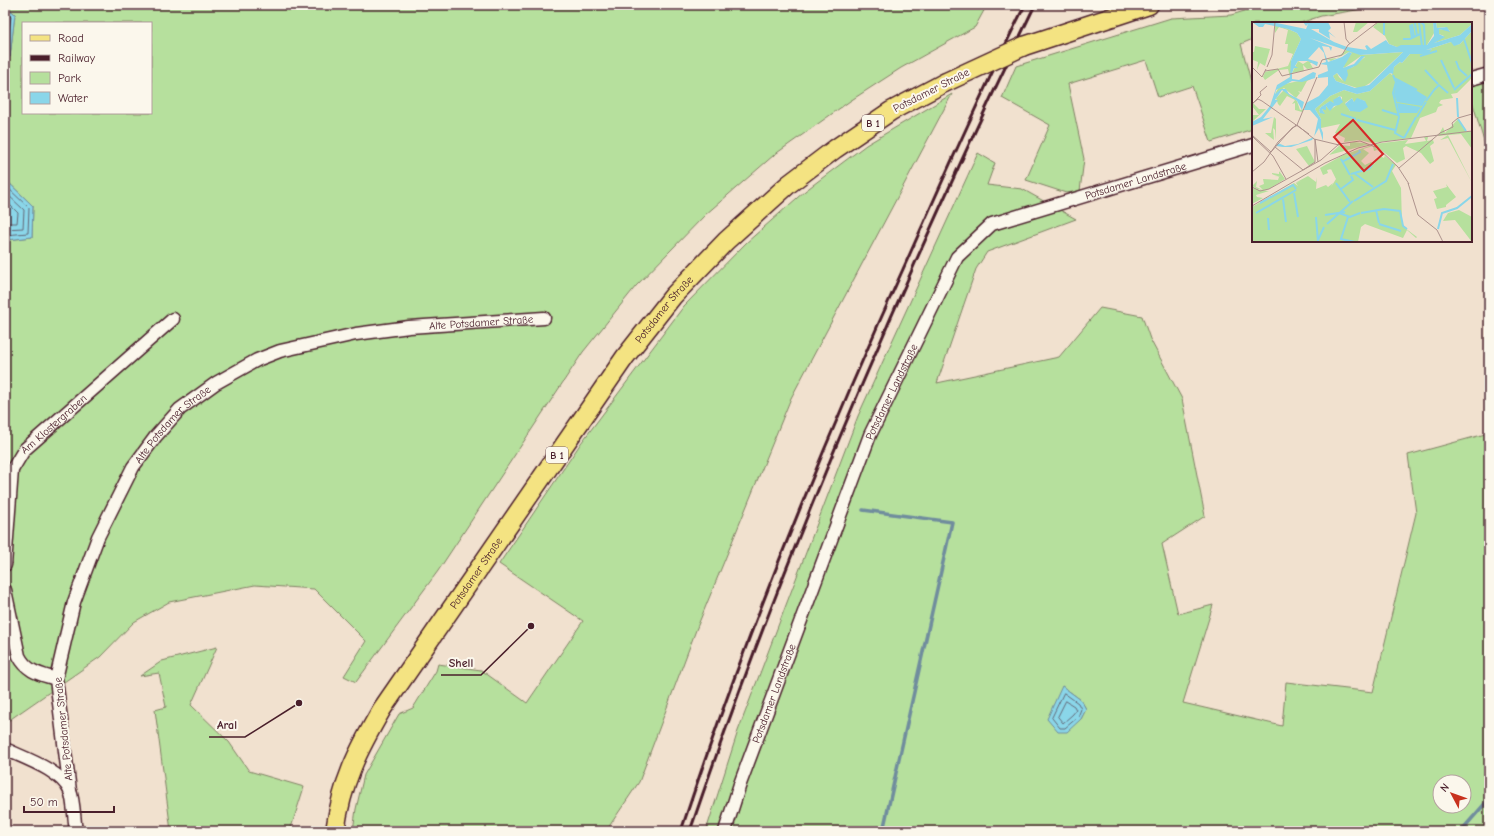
<svg xmlns="http://www.w3.org/2000/svg" width="1494" height="836" viewBox="0 0 1494 836" font-family="'Comic Neue',sans-serif">
<rect width="100%" height="100%" fill="#f1e1cf"/>
<filter id="ink" filterUnits="userSpaceOnUse"><feTurbulence type="fractalNoise" baseFrequency=".025" numOctaves="2"/><feDisplacementMap in="SourceGraphic" scale="8" xChannelSelector="R" yChannelSelector="G"/><feConvolveMatrix kernelMatrix="1 2 1 2 8 2 1 2 1" color-interpolation-filters="sRGB"/></filter>
<g filter="url(#ink)">
<path fill="#b6e09d" stroke="#808064" fill-rule="evenodd" d="M5 5H987L975 27 901 68 850 101 774 155 705 215 636 286 583 352 438 571 356 682 344 676 366 641 314 589 255 585 169 602 134 622 100 657 5 723V237L8 240 32 237 33 206 5 179V58L10 57 15 14ZM23 23H151V113H23Z
M1265 5H1386L1321 16 1300 23H1253V39L1241 44 1253 89V129L1211 142 1192 86 1158 97 1146 60 1068 84 1084 159 1080 191 1066 193 1026 180 1050 125 1002 98 1016 66 1171 18 1231 15Z
M1489 78V159L1471 97V83Z
M952 94 791 398 696 630 639 782 606 831H353L356 809 364 775 399 714 413 708 436 671 438 664 481 670 527 703 583 621 499 564 581 443 684 306 746 243 805 191 866 145Z
M978 153 995 163 987 185 1022 189 1076 219 987 252 976 269 937 383 1059 357 1100 308 1142 316 1150 339 1182 399 1205 516 1162 544 1178 614 1213 605 1183 703 1282 726 1286 682 1373 692 1416 513 1408 455 1489 433V831H706L738 731 858 416ZM1062 686 1081 700 1086 709 1081 719ZM1440 782H1464V806H1440Z
M217 647 191 705 229 742 249 771 304 787 290 831H171L155 710 166 707 159 673 140 676 162 661Z"/>
<path fill="#8ad6e9" stroke="#708d9d" d="M5 6 15 14 10 57 5 58Z
M5 179 33 206 32 237 8 240 5 237Z
M1062 686 1081 700 1086 709 1081 719 1067 732H1058L1047 719Z"/>
<g fill="none" stroke-linecap="round" stroke-linejoin="round">
<path stroke="#646877" stroke-width="1" d="M5 11 11 17 5 54
M5 185 29 208 28 233 5 235
M5 192 24 210 23 228 5 229
M5 200 18 213 17 223H5
M1064 693 1078 703 1081 709 1078 717 1065 728H1060L1052 718Z
M1066 701 1074 706 1076 710 1073 714 1063 723 1058 717Z"/>
<path stroke="#708d9d" stroke-width="3.5" d="M863 510 952 522 883 831
M1461 831 1489 799"/>
<defs>
<g id="street">
<path d="M1471 79 1489 74"/>
<path id="s1" d="M5 565 12 470 24 450 173 319"/>
<path d="M5 590 19 656C27 672 40 674 56 679"/>
<path d="M5 749C24 758 61 770 70 791 74 800 74 820 76 831"/>
<path id="s2" d="M70 791 56 679 74 602 98 537 133 467 156 436 180 409 216 383 257 360 280 351 356 334 409 327 544 318"/>
<path id="s3" d="M725 831 740 784 870 435 957 257 992 224 1253 145"/>
</g>
<g id="primary">
<path d="M1024 46 1149 5"/>
<path id="s4" d="M335 831C342 782 357 752 382 709L625 357 673 296 726 241 789 184 835 149 891 111 944 83"/>
</g>
</defs>
<use href="#street" stroke="#4a1f2b" stroke-width="15"/>
<use href="#primary" stroke="#4a1f2b" stroke-width="21"/>
<use href="#street" stroke="#fbf7ec" stroke-width="12"/>
<use href="#primary" stroke="#f4e382" stroke-width="18"/>
<path stroke="#4a1f2b" stroke-width="3" d="M681 831C745 636 823 445 908 258 946 173 983 88 1025 5
M690 831C786 548 905 274 1035 5"/>
<defs>
<path id="primary-bridge" d="M944 83 1024 46"/>
</defs>
<use href="#primary-bridge" stroke="#4a1f2b" stroke-width="21" stroke-linecap="butt"/>
<use href="#primary-bridge" stroke="#f4e382" stroke-width="18"/>
</g>
</g>
<g text-anchor="middle" stroke-width="4" stroke-linejoin="round" paint-order="stroke">
<g fill="#fbf7ec" stroke="#7f6065" stroke-width="1">
<rect x="862" y="115" width="22" height="16" rx="3"/>
<rect x="546" y="447" width="22" height="16" rx="3"/>
</g>
<g font-size="10" font-weight="bold" fill="#4a1f2b">
<text x="873" y="127">B 1</text>
<text x="557" y="459">B 1</text>
</g>
<g font-size="11" fill="#4a1f2b" stroke="#fbf7ec">
<text transform="translate(931 90) rotate(-27)" y="4">Potsdamer Straße</text>
<text dy="4" stroke="none"><textPath href="#s3" startOffset="818">Potsdamer Landstraße</textPath></text>
<text dy="4" stroke="none"><textPath href="#s4" startOffset="621">Potsdamer Straße</textPath></text>
<text dy="4" stroke="none"><textPath href="#s2" startOffset="734">Alte Potsdamer Straße</textPath></text>
<text dy="4" stroke="none"><textPath href="#s3" startOffset="470">Potsdamer Landstraße</textPath></text>
<text dy="4" stroke="none"><textPath href="#s1" startOffset="158">Am Klostergraben</textPath></text>
<text dy="4" stroke="none"><textPath href="#s2" startOffset="398">Alte Potsdamer Straße</textPath></text>
<text dy="4" stroke="none"><textPath href="#s4" startOffset="297">Potsdamer Straße</textPath></text>
<text dy="4" stroke="none"><textPath href="#s3" startOffset="146">Potsdamer Landstraße</textPath></text>
<text transform="translate(63 729) rotate(-96)" y="4">Alte Potsdamer Straße</text>
</g>
</g>
<g transform="translate(1252 22)">
<rect width="220" height="220" fill="#f1e1cf"/>
<path d="M104 0H117L105 10H101ZM126 0H181L182 11 175 23 145 25 137 22 133 14 121 5ZM184 0H220V2L208 13 182 21 192 14 187 12V7L198 9 193 5 185 6ZM23 3 36 7 45 11 49 17 39 39V53L38 55 36 47 27 48 13 58 11 55 13 50 36 44 41 32 35 30 36 22H33L36 8 27 5 23 11ZM220 9V56L205 71 199 72 201 76 189 78 187 81 191 83 186 85 184 90 168 96 159 116 120 121 107 118 92 120 93 116 83 111 88 102 69 106V97L63 87 78 74 92 68 105 72 118 69 138 51 140 53 142 45 148 40 150 41 158 32H174L180 27 174 28 199 20 205 19 203 23 208 22ZM87 74 90 75V80L87 82V77L84 80 85 83 78 88 74 84V87H70L72 91H68L67 88 69 85 77 80 82 81ZM100 76 104 84 106 77 113 79V87L98 89 93 81ZM3 24 18 27 13 44 8 41 5 48 6 40 1 38 0 40V30H2ZM95 27 109 33 151 30 118 61 108 67 84 59 81 54 85 51 87 55 91 59 86 50 101 45 113 35 109 34 92 46 90 44 100 31 97 30 79 39 75 37 85 36ZM46 39 51 42 56 39 62 41H58L61 46 55 47 51 43 52 49 40 51ZM61 56 55 59 49 70 46 69 48 71 44 76 32 66 23 72 28 63ZM32 68 45 79 48 88 52 87 50 90 43 88V81L40 82 43 78 35 74 28 84 26 82 24 76ZM1 81 7 87H14L0 100V93H7L0 84ZM22 95 24 97V119L23 108 21 106 22 118 13 111H0H19ZM206 97 214 110 191 113 220 109V127L209 112 196 113 220 161 196 116 188 118 196 113 186 114 191 105 193 111ZM172 115H176L175 119 181 118 182 121 178 124 182 139 178 142 169 131 154 124 151 126 153 137 145 141 122 122 156 118 153 122 174 119ZM102 120 118 122 77 133 88 123 98 124V121ZM120 123 144 143 140 149 149 166 150 201 153 206 165 215 164 216 155 208 151 216 113 202 109 205 106 220H0V185L42 161 46 164 44 161 49 159 43 161 56 154 64 160 65 155 64 167 74 163 76 165 81 161 79 165 84 157 77 143 79 147 75 148 76 151 71 153 68 146 91 133ZM121 124 122 129 125 128 133 133 132 136 128 134 122 142 119 140 113 143 109 139 117 131 111 127ZM55 124 63 140 57 144 44 127ZM29 149 28 150 33 157 17 167 11 168H7L0 164 5 159 4 165 11 168 7 164 12 162 11 157 26 158 27 155 22 154 29 155 22 153 20 152V151L27 152V150ZM194 162 204 175 194 183V185L185 187 182 177 185 176 181 169 195 165ZM0 166 16 169H17L4 173 5 175 11 176 0 182ZM207 188 220 195V220L203 198 191 199 196 191Z" fill="#b6e09d" fill-rule="evenodd"/>
<path d="M0 0H20L54 7 56 2 54 4 51 0H76L79 6 76 9 84 16 77 11 78 17 67 10V7H59L82 20 95 25 115 28 113 24 115 23 119 27 134 18 137 22 145 25 149 23H175L182 14 181 0H184L185 6 195 5 198 10 187 7V12L193 15 182 21 208 13 220 2V9L208 22 202 24 199 20 174 28 180 27 176 32H158L150 41 148 40 142 45 141 52 138 51 118 69 105 72 92 68 78 74 63 87 69 97V106L71 111V119L67 106 60 118 39 125H31L24 124 26 121 33 124 46 122 62 115 66 97 58 88H52L54 81 67 74 76 63V55L66 56V53L76 49 75 43 68 42 74 40 72 31 67 25 56 37 66 40 65 44 56 39H46L43 44 46 46H42L40 51V57L47 58 61 50 64 51 63 56 50 60 40 59 24 68 23 72 29 67H34L37 72 52 80 50 88 45 79 30 68 23 78H26L11 97 21 95 0 104V100L9 95 18 84 25 63 38 55 39 39 49 17 45 11 36 7 13 2 11 5H7ZM58 16 108 33 151 30 117 63 103 66 84 59 81 54 85 51 93 60 96 53 95 48 105 43 113 34H109L102 42 91 46 100 31 97 30 90 35 76 40 70 24 77 25 79 29 80 25ZM145 57 175 75 170 84 145 80 142 72ZM88 74 91 80 87 83 82 84 78 89 74 84V88L70 87 73 92 68 91 67 88 69 85 78 79 82 81 81 78ZM100 76 102 80 105 76 113 79 116 85 108 90 98 89 93 82ZM145 81 169 85 165 91H147Z" fill="#8ad6e9" fill-rule="evenodd"/>
<path fill="none" stroke="#8ad6e9" stroke-width="2" d="M132 0V13M167 0 170 24M169 0 172 3 173 24M163 1 165 14M160 2 162 15M158 3 160 16M151 17H158L168 12M212 17 220 41M168 34 185 29M189 38 202 66M204 39 207 47 215 54M173 48 186 62M141 53 144 60 141 71 147 95 143 111 152 116M142 56 165 68M182 68 187 63 196 71M202 68 220 52M205 76 206 95M174 79 182 68M130 88 146 93M89 92 104 97M165 95 174 80M206 97 214 109M105 98 143 108M152 116 164 95M89 137 98 153M90 140 108 130 107 128M102 151 117 147 120 143M99 152 102 151 121 165M84 161 98 180M89 167 101 158 99 154M42 171 46 195M31 177 34 200M102 179 134 159 141 142M8 181 41 163 44 167M124 188 127 201M4 191 44 168M87 191 98 195 108 191M109 191 132 187 148 189 151 204 155 207M73 193 93 190M64 195 66 220M96 195 89 217 103 220M16 196 17 208M75 202 101 179M127 202 149 209M186 207 190 191 205 186 220 174M66 218 72 205"/>
<path fill="none" stroke="#ae938d" stroke-width="1" d="M92 0 94 17 98 22M0 45 10 55 14 47M15 45 20 33 23 0M13 49 26 47 30 54 67 45 70 38 90 33 96 23 126 0M0 82 9 73 8 70 15 64M0 82 6 77 10 79 57 112M45 103 65 55M45 103 62 117 87 123M0 113 19 130 40 106 46 103M0 114 21 134 34 157M63 117 66 140M23 125 51 148 63 140V117M147 146 188 111 201 105 200 101 206 96 220 92M0 150 12 140 26 120 44 103M156 161 166 193 185 208 191 220M0 165 8 169 17 167 69 138 87 122 108 119 126 126 146 145 157 162M0 184 73 141 106 126 130 120 220 109"/>
<path fill="#d62828" fill-opacity="0.15" stroke="#d62828" stroke-width="2" d="M101 98 131 132 112 149 82 115Z"/>
<rect width="220" height="220" fill="none" stroke="#4a1f2b" stroke-width="2"/>
</g>
<path fill="none" stroke="#4a1f2b" stroke-width="1.5" d="M531 626L481 675H441M299 703L245 737H209"/>
<g fill="#4a1f2b" stroke="#fbf7ec" stroke-width="1.5">
<circle cx="531" cy="626" r="4"/>
<circle cx="299" cy="703" r="4"/>
</g>
<g font-size="12" text-anchor="middle" font-weight="bold" fill="#4a1f2b" stroke="#fbf7ec" stroke-width="4" stroke-linejoin="round" paint-order="stroke">
<text x="461" y="667">Shell</text>
<text x="227" y="729">Aral</text>
</g>
<rect width="1494" height="836" fill="none" stroke="#fbf7ec" stroke-width="20"/>
<rect x="10" y="10" width="1474" height="816" fill="none" stroke="#4a1f2b" stroke-width="1.5" filter="url(#ink)"/>
<rect x="22" y="22" width="130" height="92" fill="#fbf7ec" stroke="#b4a19f"/>
<rect x="30" y="35" width="20" height="6" fill="#f4e382" stroke="#b4a19f"/>
<text x="58" y="42" font-size="12" fill="#4a1f2b">Road</text>
<rect x="30" y="55" width="20" height="6" fill="#4a1f2b" stroke="#b4a19f"/>
<text x="58" y="62" font-size="12" fill="#4a1f2b">Railway</text>
<rect x="30" y="72" width="20" height="12" fill="#b6e09d" stroke="#b4a19f"/>
<text x="58" y="82" font-size="12" fill="#4a1f2b">Park</text>
<rect x="30" y="92" width="20" height="12" fill="#8ad6e9" stroke="#b4a19f"/>
<text x="58" y="102" font-size="12" fill="#4a1f2b">Water</text>
<g transform="translate(1452 794) rotate(311)"><circle r="19" fill="#fbf7ec" stroke="#b4a19f"/>
<path d="M0-3L7 15L0 10L-7 15Z" fill="#c8321e"/>
<text y="-6" font-size="11" font-weight="bold" text-anchor="middle" fill="#4a1f2b">N</text>
</g>
<path d="M24 806v6h90v-6" fill="none" stroke="#4a1f2b" stroke-width="2"/>
<text x="30" y="806" font-size="12" fill="#4a1f2b" stroke="#fbf7ec" stroke-width="3" paint-order="stroke">50 m</text>
</svg>
